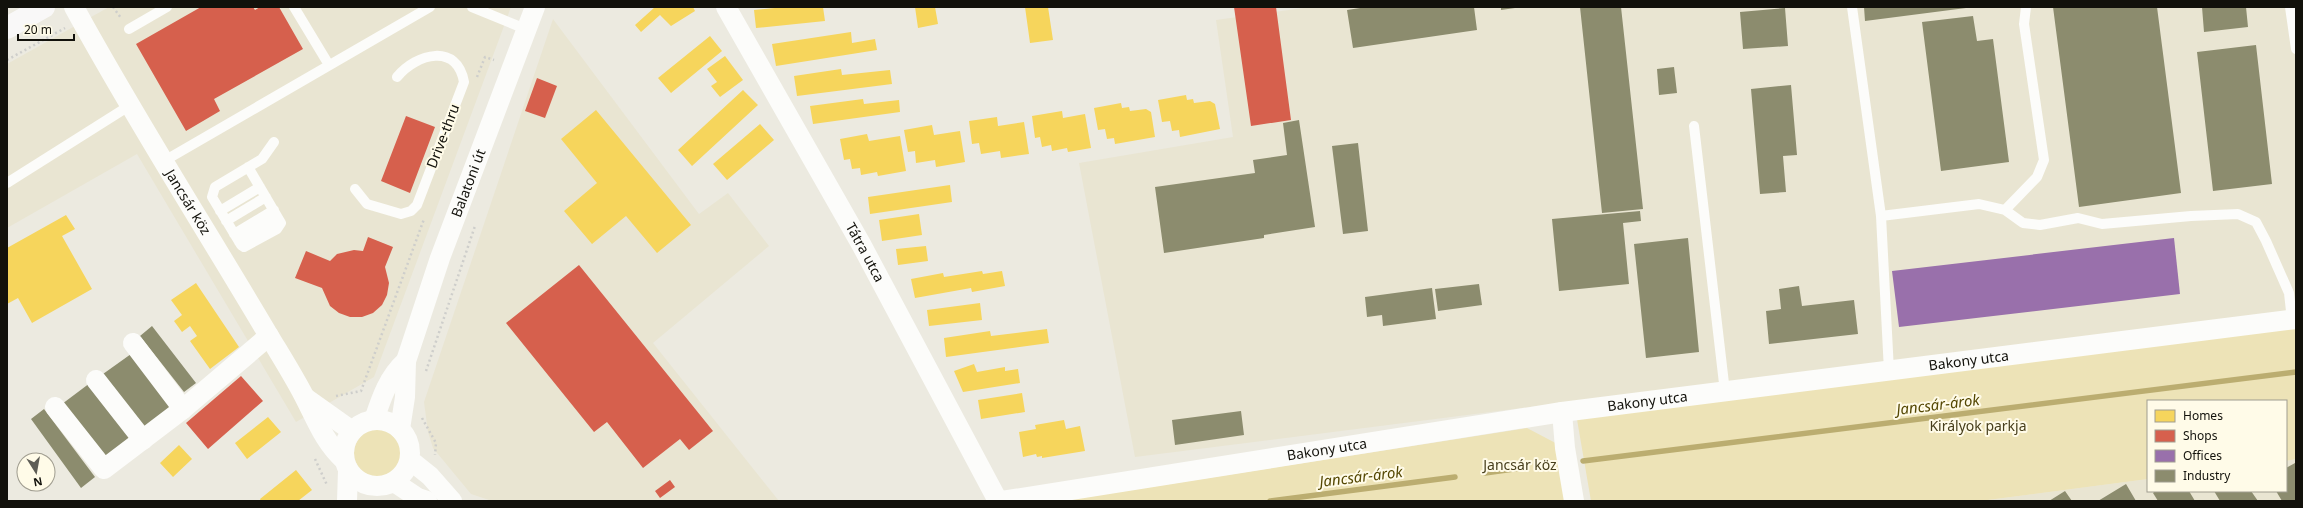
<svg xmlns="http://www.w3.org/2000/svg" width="2303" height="508" viewBox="0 0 2303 508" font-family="'Noto Sans',sans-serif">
<rect width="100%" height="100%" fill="#eceae0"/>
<path fill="#e9e5d2" d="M109 7H511L374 377 296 422 137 154 7 228V64Z
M1311 7H2296V310L1135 457 1079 163 1233 137 1216 20Z
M553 19 699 214 728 193 769 246 653 343 779 501H492L471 494 433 448 428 432 424 402Z
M2296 459V501H1980L2148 479V491H2286V461Z"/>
<path fill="#ede3b7" d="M2296 310V459L2286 461V401H2148V479L1980 501H1591L1574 402Z
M1527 428 1565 448 1574 501H1061Z
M354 453a24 24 0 1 1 48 0a24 24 0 1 1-48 0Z"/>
<path fill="#f6d55c" d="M655 7H693L695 11 671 26 660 15 641 32 635 25Z
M785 7H823L825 21 756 28 754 10Z
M915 7H935L938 24 918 28Z
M1025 7H1048L1053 40 1030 43Z
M851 32 852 43 875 39 877 50 776 66 772 44Z
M710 36 722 51 671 93 658 78Z
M725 56 743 80 720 97 711 86 717 82 707 69Z
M841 69 842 75 890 70 892 84 797 96 794 76Z
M743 90 758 105 692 166 678 150Z
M1186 95 1187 100 1193 99 1194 103 1210 101 1215 104 1220 129 1180 137 1179 130 1172 131 1170 121 1162 122 1158 100Z
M863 99 864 104 899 100 900 112 813 124 810 106Z
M1121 103 1122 108 1129 107 1130 111 1146 109 1151 112 1155 137 1115 144 1114 138 1107 139 1105 129 1098 130 1094 108Z
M596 110 691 225 657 253 626 216 592 244 564 211 597 183 561 139Z
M1062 111 1063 118 1085 114 1091 148 1068 152 1067 148 1052 151 1051 145 1042 147 1040 137 1035 138 1032 116Z
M997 117 998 126 1024 122 1029 154 1001 158 1000 151 981 154 979 143 972 144 969 121Z
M760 124 774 140 727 180 713 164Z
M932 125 934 135 960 131 965 162 936 167 935 160 916 163 915 151 908 152 904 130Z
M867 134 869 141 900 136 906 171 878 176 877 172 861 175 860 168 852 169 850 159 844 160 840 139Z
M950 185 952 202 870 214 868 197Z
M919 214 922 235 882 241 879 220Z
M66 215 75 229 62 236 92 289 32 323 18 298 7 304V248Z
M926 246 928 261 898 265 896 249Z
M982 271 983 274 1002 271 1005 286 972 292 971 288 915 298 911 279 943 273 944 277Z
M196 283 239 347 210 369 190 341 197 336 190 326 182 332 174 321 182 315 171 300Z
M980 303 982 320 929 326 927 310Z
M1047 329 1049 343 946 357 944 338 990 331 991 336Z
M974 364 977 372 1005 367V371L1018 369 1020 383 963 392 954 371Z
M1022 393 1025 412 981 419 978 400Z
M268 417 281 432 247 459 235 443Z
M1064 420 1066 429 1080 426 1085 451 1042 458V456L1037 457 1036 454 1023 457 1019 432 1036 429 1035 425Z
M179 445 192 459 173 477 160 463Z
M296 470 312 490 298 501H261L260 499Z"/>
<path fill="#d6604d" d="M201 7H253L255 10 260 7H279L303 49 214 99 220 111 186 131 136 44Z
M1234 7H1276L1291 120 1251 126Z
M537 78 557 86 545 118 525 111Z
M406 116 435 127 410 193 381 181Z
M368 237 393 247 385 267 389 283 387 295 382 305 373 313 362 317H350L339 313 330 306 322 288 295 278 306 251 330 261 337 254 354 250 363 251Z
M579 265 713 431 689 450 680 439 643 468 607 422 594 432 506 323Z
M241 376 263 401 208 449 186 423Z
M670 480 675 487 660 498 655 491Z"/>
<path fill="#9970ab" d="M2174 238 2180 294 1899 327 1892 271Z"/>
<path fill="#8c8c6e" d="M1367 7H1474L1477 30 1353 48 1347 10Z
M1501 7H1515V8L1501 10Z
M1580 7H1621L1643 209 1602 213Z
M1864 7H1966V8L1865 21Z
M2053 7H2157L2181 193 2079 207Z
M2202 7H2246L2248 27 2204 32Z
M1785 8 1788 46 1743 49 1740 12Z
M1973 16 1977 41 1993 39 2009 162 1941 171 1922 22Z
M2256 45 2272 184 2213 191 2197 52Z
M1674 67 1677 93 1659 95 1657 69Z
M1791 85 1797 155 1783 156 1786 192 1760 194 1751 89Z
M1299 120 1315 227 1264 235V238L1164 253 1155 187 1255 173 1253 160 1287 155 1283 123Z
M1358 143 1368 231 1343 234 1332 146Z
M1640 211 1641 221 1623 223 1629 284 1559 291 1552 219Z
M1688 238 1699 352 1646 358 1634 244Z
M1479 284 1482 305 1438 311 1435 289Z
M1799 286 1802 306 1854 300 1858 334 1769 344 1766 311 1781 309 1779 289Z
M1432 288 1436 319 1383 326 1382 315 1367 317 1365 297Z
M152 326 196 383 184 392 140 336Z
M131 354 172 408 145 429 103 374Z
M90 383 133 437 106 458 62 404Z
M44 409 95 477 81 488 31 419Z
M1241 411 1244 435 1175 445 1172 420Z
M2295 463 2296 501H2282L2276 491H2286V468Z
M2126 484 2136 501H2098Z
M2065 491 2072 501H2049Z
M2155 491H2189L2195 501H2158L2153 493Z
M2214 491H2251L2258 501H2220Z"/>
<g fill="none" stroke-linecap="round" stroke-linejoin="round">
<path stroke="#bbad70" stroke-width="5.5" d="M1583 461 2296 372
M1485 473 1521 468
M1270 501 1455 477"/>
<path stroke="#cececb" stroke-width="2.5" stroke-dasharray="2 3" stroke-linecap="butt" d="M113 7 121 18
M7 60 65 28
M477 77 485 57 494 60
M426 371 475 226
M336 396 361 391 424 219
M422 418 436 443 435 455
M315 459 327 485"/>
<path stroke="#fcfcfa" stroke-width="10" d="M294 7 329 65
M472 7 528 30
M1852 7 1881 216 1889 371
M2290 7 2296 49
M129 29 167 7
M1694 126 1725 392
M164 161 430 7
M248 167 281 223 277 229 244 247 241 245 212 197 215 187 262 159 274 142
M7 183 129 106
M355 189 367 204 401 214 411 211 417 205 464 82C457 43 417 53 397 77
M2005 210 2037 177 2044 160 2024 24 2026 7
M220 211 260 187
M1881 216 1979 204 2005 210 2023 223 2040 225 2078 218 2102 224 2191 216 2238 214 2256 222 2266 241 2289 293 2292 320
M226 221 266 197
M234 234 274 210
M239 242 278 218"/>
<g stroke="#fcfcfa" stroke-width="20">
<path id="s1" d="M74 7C135 119 204 226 269 336 281 356 293 375 304 396 316 419 324 442 344 460"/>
<path id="s2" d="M726 7 861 244 998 501"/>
<path d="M133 343 183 409"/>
<path d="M96 380 143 440"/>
<path d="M307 399 352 431"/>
<path d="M55 407 104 469 183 409 269 336"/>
<path d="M1562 412 1565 448 1574 501"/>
<circle cx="377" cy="453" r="33"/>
<path d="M374 420C381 399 388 377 406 361"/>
<path id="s3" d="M400 429 405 397 406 361 440 258 535 7"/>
<path d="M410 460 430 476 452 501"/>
<path d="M394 482 418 498 427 501"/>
<path d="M347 501 348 471"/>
<path id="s4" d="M1002 501 1562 412 2296 319"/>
</g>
<path stroke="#f9f8f8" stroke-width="22" d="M7 28 44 7"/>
</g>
<g text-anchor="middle" stroke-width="4" stroke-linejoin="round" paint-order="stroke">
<g font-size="14" fill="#12110b" stroke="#fffbe8">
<text transform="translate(443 136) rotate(-69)" y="5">Drive-thru</text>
<text dy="5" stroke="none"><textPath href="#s3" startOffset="257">Balatoni út</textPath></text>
<text dy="5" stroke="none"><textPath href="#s1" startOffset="226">Jancsár köz</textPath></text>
<text dy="5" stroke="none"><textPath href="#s2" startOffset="282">Tátra utca</textPath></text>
<text dy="5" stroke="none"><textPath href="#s4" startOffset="977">Bakony utca</textPath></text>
<text dy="5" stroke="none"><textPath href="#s4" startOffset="653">Bakony utca</textPath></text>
<text dy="5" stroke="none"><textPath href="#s4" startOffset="329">Bakony utca</textPath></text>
</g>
<g font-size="14" fill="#473e1b" stroke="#fffbe8">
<text x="1978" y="431">Királyok parkja</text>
<text x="1520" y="470">Jancsár köz</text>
</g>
<g font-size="15" font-style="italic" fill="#544702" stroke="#fffbe8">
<text transform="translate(1938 405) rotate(-7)" y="5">Jancsár-árok</text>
<text transform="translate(1361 477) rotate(-7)" y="5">Jancsár-árok</text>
</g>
</g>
<rect width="2303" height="508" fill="none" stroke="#12110b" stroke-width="16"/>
<rect x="2147" y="400" width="140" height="92" fill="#fffbe8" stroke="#a09d90"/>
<rect x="2155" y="410" width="20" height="12" fill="#f6d55c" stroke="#a09d90"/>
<text x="2183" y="420" font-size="12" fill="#12110b">Homes</text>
<rect x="2155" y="430" width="20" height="12" fill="#d6604d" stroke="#a09d90"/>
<text x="2183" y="440" font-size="12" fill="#12110b">Shops</text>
<rect x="2155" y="450" width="20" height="12" fill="#9970ab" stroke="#a09d90"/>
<text x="2183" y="460" font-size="12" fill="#12110b">Offices</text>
<rect x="2155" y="470" width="20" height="12" fill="#8c8c6e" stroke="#a09d90"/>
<text x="2183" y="480" font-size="12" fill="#12110b">Industry</text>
<g transform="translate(36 472) rotate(169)"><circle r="19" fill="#fffbe8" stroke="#a09d90"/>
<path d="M0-3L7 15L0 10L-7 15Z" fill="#5e5d56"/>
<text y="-6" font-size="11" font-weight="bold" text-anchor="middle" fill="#12110b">N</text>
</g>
<path d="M18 34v6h56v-6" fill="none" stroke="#12110b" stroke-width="2"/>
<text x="24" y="34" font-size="12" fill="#12110b" stroke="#fffbe8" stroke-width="3" paint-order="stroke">20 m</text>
</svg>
